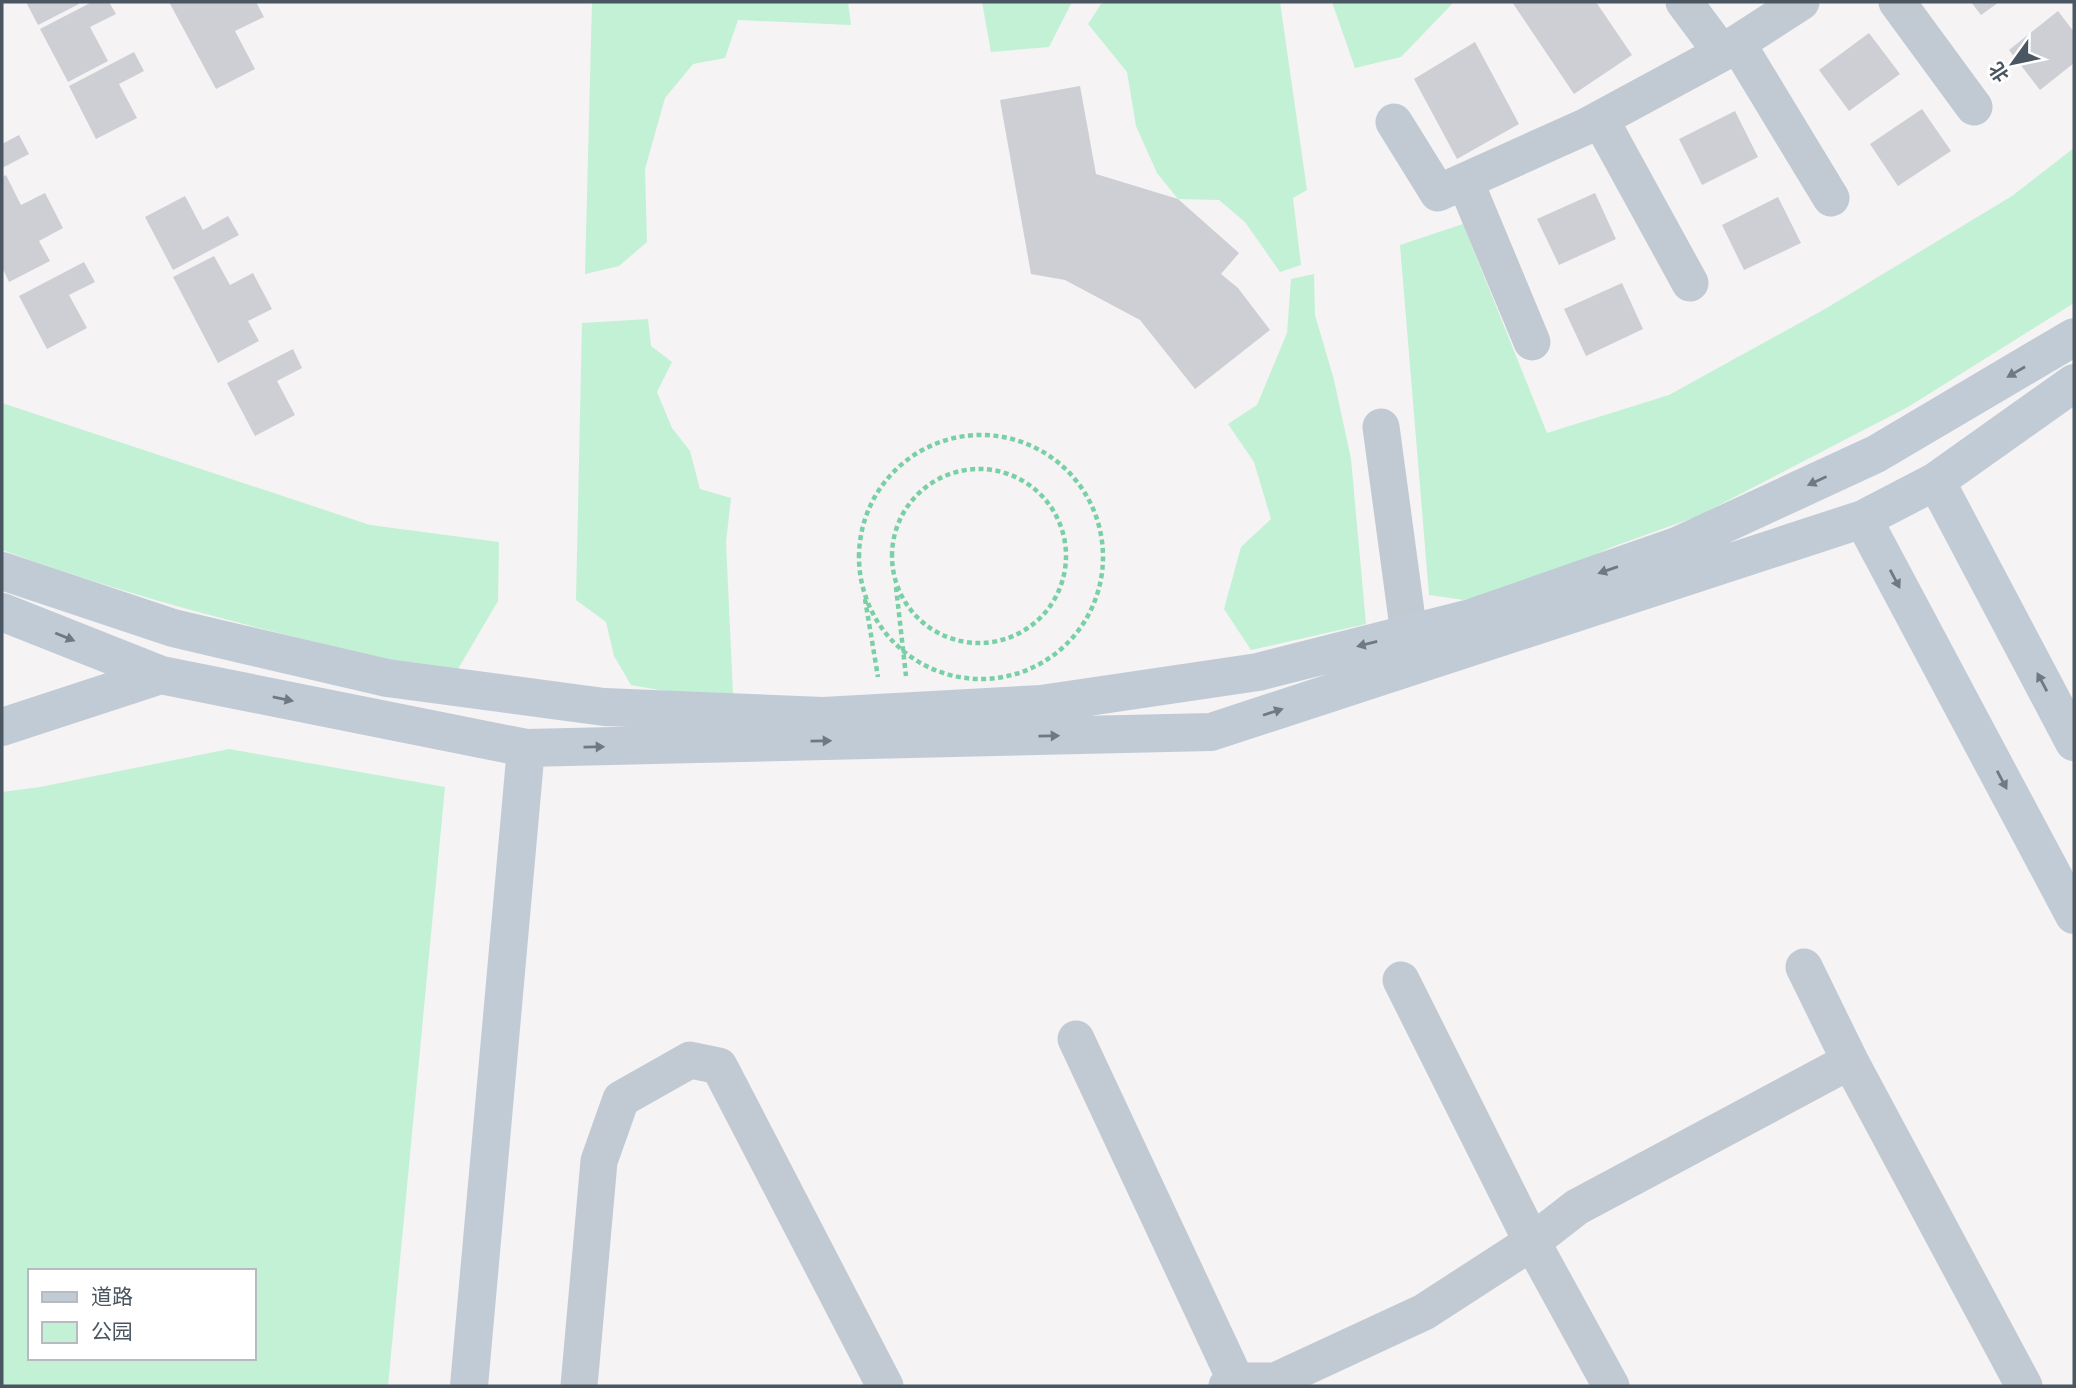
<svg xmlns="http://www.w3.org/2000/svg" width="2076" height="1388" viewBox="0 0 2076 1388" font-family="'PT Sans Narrow','Noto Sans SC',sans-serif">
<rect width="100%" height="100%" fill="#f5f3f3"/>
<path fill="#c3f1d5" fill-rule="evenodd" d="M592 2H848L851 25 738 20 725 58 693 64 665 98 645 169 647 242 619 266 585 274Z
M982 2H1072L1049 47 991 52Z
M1107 2H1280L1307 190 1293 198 1301 265 1280 272 1245 222 1219 200 1178 199 1157 173 1136 126 1127 72 1088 24 1101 4Z
M1332 2H1454L1401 57 1355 68Z
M2074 148V303L1908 407 1698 516 1612 547 1540 580 1464 600 1429 595 1400 245 1463 224 1547 433 1669 395 1825 309 2012 196Z
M1314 274 1315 315 1334 380 1351 459 1366 624 1251 650 1224 609 1241 547 1271 519 1254 462 1228 424 1257 405 1287 333 1291 279Z
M648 319 651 346 672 362 657 392 672 428 690 451 700 489 731 498 726 542 733 694 671 692 631 685 614 656 606 622 576 600 582 323Z
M2 403 370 525 499 542 498 601 455 674C302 640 149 604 2 550Z
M229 749 445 787 388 1386H2V792L40 787ZM30 1271H254V1358H30Z"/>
<path fill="#cdcfd5" d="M26 2H78L79 4 38 25Z
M92 2H109L116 14 90 27 108 61 68 82 40 29Z
M169 2H256L264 17 235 31 255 69 216 89Z
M1512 2H1596L1632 55 1574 94Z
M1971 2H1999L1981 15Z
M2058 11 2074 32V63L2040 90 2009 50Z
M1869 33 1900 74 1849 111 1819 70Z
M1475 42 1519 124 1457 159 1414 79Z
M134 52 144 71 119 84 137 118 96 139 69 86Z
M1080 86 1096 174 1178 199 1239 253 1221 274 1238 288 1270 330 1195 389 1140 320 1065 280 1031 274 1000 100Z
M1922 109 1951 151 1898 186 1870 144Z
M1735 111 1758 157 1702 185 1679 139Z
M19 135 29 154 2 168V144Z
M6 175 21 205 45 193 63 228 39 241 50 261 9 282 2 267V177Z
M1595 193 1616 239 1559 265 1537 219Z
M185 196 203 230 228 216 239 235 173 270 145 217Z
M1778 197 1801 243 1744 270 1722 225Z
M214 256 230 285 253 273 272 309 248 321 259 341 218 363 173 277Z
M84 262 95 282 69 295 87 328 47 349 19 296Z
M1622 283 1643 329 1586 356 1564 309Z
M293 349 302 368 277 381 295 415 255 436 227 383Z"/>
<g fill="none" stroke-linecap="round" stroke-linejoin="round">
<path stroke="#7ad0a6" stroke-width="4.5" stroke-dasharray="5 3.5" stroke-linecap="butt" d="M859 557a122 122 0 1 1 244 0a122 122 0 1 1-244 0Z
M892 556a87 87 0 1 1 174 0a87 87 0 1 1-174 0Z
M896 587 906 676
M865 599 878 677"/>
<path stroke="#c1cad2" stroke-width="37" d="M1684 2 1722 53
M1897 2 1974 107
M1737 43 1831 198
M1600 119 1690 283
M1394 122 1438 193 1587 126 1722 53 1801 2
M1465 181 1532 342
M1381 427 1409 634
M1804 967 1850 1061 2024 1386
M1401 980 1532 1242 1611 1386
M1076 1039 1236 1381
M579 1386 599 1161 621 1099 690 1060 719 1066 885 1386
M1227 1386 1236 1381H1275L1424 1312 1532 1242 1577 1207 1850 1061"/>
<path stroke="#c1cbd6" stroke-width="38" d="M1936 481 2074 742
M1863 519 2074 915
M2 571 173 628 387 678 604 707 823 716 1041 704 1258 672 1471 618 1677 546 1876 454 2074 337
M2 612 161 675 526 748 1211 732 1863 519 1936 481 2074 383
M2 727 161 675
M469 1386 526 748"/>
</g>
<defs><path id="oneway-solid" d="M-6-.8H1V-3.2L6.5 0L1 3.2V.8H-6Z" transform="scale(1.75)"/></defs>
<g fill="#6e7984">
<use href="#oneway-solid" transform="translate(2016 372) rotate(150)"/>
<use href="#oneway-solid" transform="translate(1817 481) rotate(155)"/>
<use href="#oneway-solid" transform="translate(1608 570) rotate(161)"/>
<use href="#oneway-solid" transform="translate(1895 579) rotate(62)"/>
<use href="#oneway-solid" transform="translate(65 637) rotate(22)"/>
<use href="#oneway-solid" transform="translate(1367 644) rotate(166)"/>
<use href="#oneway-solid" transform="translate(2042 682) rotate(-118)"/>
<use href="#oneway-solid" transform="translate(283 699) rotate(11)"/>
<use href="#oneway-solid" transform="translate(1273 712) rotate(-18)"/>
<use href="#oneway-solid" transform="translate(1049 736) rotate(-1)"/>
<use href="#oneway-solid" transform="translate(821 741) rotate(-1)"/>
<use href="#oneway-solid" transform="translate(594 747) rotate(-1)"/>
<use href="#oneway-solid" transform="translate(2002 780) rotate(62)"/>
</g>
<rect width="2076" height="1388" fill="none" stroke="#4a5661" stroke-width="7"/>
<rect x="28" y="1269" width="228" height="91" fill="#ffffff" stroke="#b7bbc0" stroke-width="2"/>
<rect x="42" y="1292" width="35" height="10" fill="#c1cbd6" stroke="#b7bbc0" stroke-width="2"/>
<text x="91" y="1304" font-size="21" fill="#4a5661">道路</text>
<rect x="42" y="1322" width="35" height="21" fill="#c3f1d5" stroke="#b7bbc0" stroke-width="2"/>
<text x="91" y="1339" font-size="21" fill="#4a5661">公园</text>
<g transform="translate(2013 63) rotate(237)" stroke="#ffffff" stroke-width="5" paint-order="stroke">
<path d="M0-5L12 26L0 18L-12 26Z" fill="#4a5661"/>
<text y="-10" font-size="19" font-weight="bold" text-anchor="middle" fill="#4a5661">北</text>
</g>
</svg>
